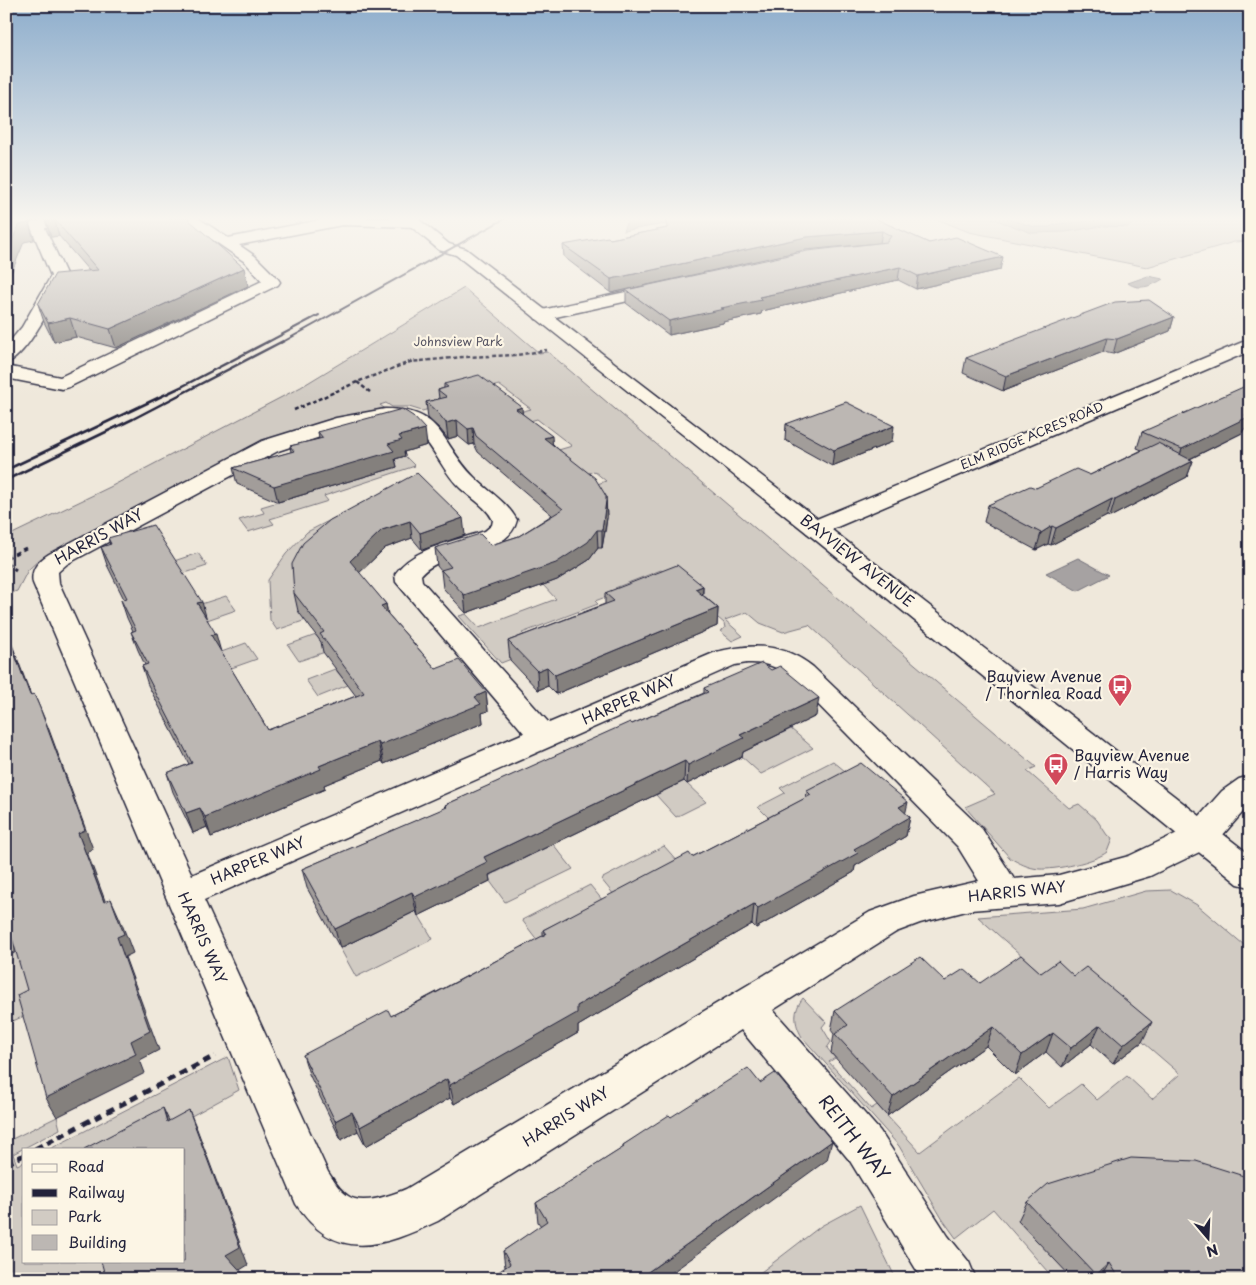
<svg xmlns="http://www.w3.org/2000/svg" width="1256" height="1285" viewBox="0 0 1256 1285" font-family="'Playpen Sans',sans-serif">
<rect width="100%" height="100%" fill="#efe8db"/>
<filter id="ink" filterUnits="userSpaceOnUse"><feTurbulence type="fractalNoise" baseFrequency=".02" numOctaves="2"/><feDisplacementMap in="SourceGraphic" scale="10" xChannelSelector="R" yChannelSelector="G"/><feConvolveMatrix kernelMatrix="1 2 1 2 8 2 1 2 1" color-interpolation-filters="sRGB"/></filter>
<g filter="url(#ink)">
<path fill="#d1cbc3" stroke="#7a767f" d="M934 218H1250V241L1234 242 1147 267 969 232Z
M464 288 539 353 548 352 1036 767 1027 771 1069 808 1079 804 1097 820 1107 835 1112 839 1107 852C1094 862 1056 870 1039 869 1028 868 1019 863 1010 858L965 807 995 794 809 625 783 632 760 623 747 612 725 620 743 636 732 641 720 631 725 628 724 623 661 570 615 588 619 592 595 601 598 604 522 633 537 649 501 663 459 616 466 614 479 628 556 599 543 585C585 570 635 529 586 488L606 481 594 471 575 478 545 454 572 446 537 419 523 423 512 414 531 409 499 385 446 399 437 407 422 411 409 407H392L386 403 380 405 384 408 269 439 246 449 40 559 28 570 17 591 6 595V537L110 487 301 387Z
M405 456 415 466 324 496 328 501 270 519 274 524 248 532 239 520 264 513 261 507 318 490 382 463Z
M346 512 306 620 277 630 270 620 268 580 286 554 307 532Z
M198 553 207 566 179 575 171 562Z
M226 596 236 610 207 620 198 605Z
M316 635 328 651 299 661 288 645Z
M246 643 257 659 226 670 216 654Z
M335 669 348 685 318 697 306 680Z
M791 729 813 748 761 774 739 754Z
M833 761 858 782 780 829 758 807 785 793 780 788Z
M684 781 706 802 676 817 656 795Z
M553 844 573 869 505 902 487 877Z
M664 846 688 873 624 907 601 879Z
M590 885 612 912 544 949 522 920Z
M1171 890 1197 905 1250 950V1201L1073 1279H1054L993 1209 956 1238 943 1220 899 1146 802 1037C794 1023 793 1011 803 998L826 1022 822 1027 831 1042 827 1048 835 1058 829 1062 871 1109 877 1105 920 1152 1019 1078 1049 1108 1081 1084 1097 1100 1127 1076 1152 1099 1180 1074 1065 975 1046 971 1041 973 978 917 1083 909 1146 891Z
M416 911 433 939 356 977 340 948Z
M20 950 38 1010 6 1024V957Z
M228 1057 239 1090 131 1149H50Z
M57 1117 60 1129 13 1154 17 1165 24 1162V1261H108L113 1279H6V1134L8 1141Z
M860 1205 896 1279H752L821 1226Z"/>
<path fill="#a6a2a2" stroke="#716f79" d="M991 218H1004L1035 227H1049L1058 224 1102 220 1104 218H1129L1132 224 1128 227 1102 226 1066 232 1032 233Z
M632 221H668L672 223 623 231 626 223Z
M1148 276 1163 279C1155 284 1140 292 1128 283Z
M1078 558 1109 575 1078 591 1046 573Z"/>
<g fill="none" stroke-linecap="round" stroke-linejoin="round">
<defs>
<path id="minor" d="M50 218H85L78 222 45 228 67 276C56 296 27 358 6 363V346L22 327 51 276 30 225 32 222Z
M181 218H198L228 238 331 218H407L420 221 422 224 420 227 342 225 239 245 255 256 278 279 280 282 278 285 69 387 62 389 6 378V366L60 377 262 281 245 262Z
M663 284 669 286 671 289 669 292 542 320 536 319 533 315 536 311 542 310Z
M1250 339V351L823 533 815 535 807 533 803 528 807 523Z
M385 409C444 409 440 443 474 477 489 492 506 501 517 520 508 558 444 548 421 575L422 581 549 723 716 652C751 643 784 643 813 667L982 829 1014 879 1059 875 1129 856 1190 827 1222 791 1239 779 1250 776V804L1214 845 1150 876 1059 903 970 910 920 923 896 932 773 1010 880 1131 948 1236 969 1262 976 1279H922L850 1161 741 1030 438 1221C383 1247 335 1264 296 1204L33 583C30 570 38 561 49 554L262 441 336 418ZM385 421C393 421 401 420 408 424 432 439 440 469 460 488 471 498 486 506 493 520L492 525 485 531C456 541 414 547 395 574L396 582 524 733 192 875 59 583 58 572 67 564 278 451 347 428ZM747 663C766 662 778 667 793 679L958 847 979 881 914 896 870 912 406 1189C392 1195 362 1206 348 1196 339 1190 334 1181 328 1172L204 900 735 665Z"/>
<path id="major" d="M401 218H417L449 244 466 249 823 523 1250 855V887L1238 884 807 533 456 255 439 250Z"/>
</defs>
<use href="#minor" stroke="#22223b" stroke-width="3"/>
<use href="#major" stroke="#22223b" stroke-width="3"/>
<path stroke="#22223b" stroke-width="2.5" stroke-dasharray="4 2.5" stroke-linecap="butt" d="M357 382 370 392
M294 410 357 382 410 362 463 357 517 355 547 350"/>
<path stroke="#22223b" stroke-width="3" stroke-dasharray="5 4" stroke-linecap="butt" d="M6 558 26 548
M6 563 16 570"/>
<path stroke="#22223b" stroke-width="5" stroke-dasharray="8 5.5" stroke-linecap="butt" d="M35 1149 215 1056
M6 1164 24 1155"/>
<use href="#minor" fill="#fcf5e5" fill-rule="evenodd"/>
<use href="#major" fill="#fcf5e5" fill-rule="evenodd"/>
<path stroke="#22223b" stroke-width="2" d="M266 343 319 315
M281 343 506 218"/>
<path stroke="#22223b" stroke-width="2.5" d="M6 470 183 386 269 341
M6 480 133 419 283 341"/>
</g>
<path fill="#a29d9a" stroke="#22223b" d="M44 218H187L248 286 116 348 76 337 54 342 44 322 38 304 89 271 59 236 51 237Z
M666 218H874L929 243 1000 270 916 289 898 280 762 311 761 314 723 322V323L669 335 626 303V290L859 245 805 250 611 293 564 257 563 245 610 239 667 228Z
M1174 317 1170 331 1113 354 1103 352 1003 391 963 373 966 358Z
M444 384 522 413 553 444 606 496 607 518 602 548H598L589 560 557 580 466 613 443 588 441 571 437 566 435 548 491 545 519 536 552 515 478 452 474 444 469 445 458 436 448 439 440 429 428 418 426 402 439 399 438 390 444 388Z
M786 424 892 442 832 466 785 440Z
M1244 429 1242 433 1190 459 1193 461 1187 477 1110 517 1107 516 1051 545 1048 544 1036 550 984 522 988 505 1036 488 1090 475 1142 450 1137 448 1142 432Z
M318 432 427 445 404 452 405 456 395 459 397 467 278 502 237 484 233 468 291 452 290 446 319 439Z
M417 473 465 535 422 550 412 538 385 548 359 573 386 604 388 614 436 669 486 692 488 711 482 713 483 723 384 764 382 761 324 785 325 789 211 837 207 827 193 833 173 792 167 773 189 764 148 685 142 666 145 665 138 650 131 632 133 631 127 618 121 600 124 599 107 565 101 547 110 545 108 538 207 619 221 652 268 730 356 696 323 652 321 642 298 611 294 593Z
M703 586V595L718 608 717 626 556 694 548 686 538 690 510 660 508 641 605 604V593Z
M704 688 816 716 743 752 742 757 687 784 684 781 489 875 490 881 418 916 416 911 340 948 307 888 302 869 446 808 445 805 632 724 704 693Z
M807 791 905 813 910 817 906 836 855 866 854 872 756 928 752 924 635 992 578 1026V1033L454 1104 450 1098 366 1146 358 1131 341 1140 309 1074 303 1055 391 1016 543 936V930L692 857 806 798Z
M1041 973 1142 1042 1113 1064 1091 1044 1062 1067 1046 1052 1015 1075 986 1046 887 1116 831 1053 834 1034 831 1030 835 1011 945 981 980 983Z
M671 1117 827 1160 505 1267 503 1251 541 1226 538 1222 536 1203 623 1148V1145Z
M1027 1202 1250 1279H1073L1018 1221Z"/>
<path fill="#84807d" stroke="#22223b" d="M27 218H39L32 220 29 224 34 240 24 242 6 286V254L19 225Z
M54 219 59 236 51 237 46 220Z
M882 231 880 243 805 250 611 293V279L806 237Z
M1003 257 1000 270 916 289 918 276Z
M900 267 898 280 762 311 761 314 723 322V323L669 335V321L759 297Z
M244 268 248 286 116 348 110 329Z
M6 289 12 306 6 310Z
M1174 317 1170 331 1113 354 1117 339Z
M70 318 76 337 54 342 48 323Z
M1107 338 1103 352 1003 391 1006 376Z
M522 407 523 423 516 409Z
M1250 413V426L1244 429 1242 433 1177 465 1182 449Z
M457 420 458 436 448 439 446 423Z
M894 426 892 442 832 466 834 450Z
M473 428 474 444 469 445 468 429Z
M425 429 427 445 404 452 405 456 395 459 397 467 278 502 274 486 399 436Z
M552 436 553 452 544 438Z
M1193 461 1187 477 1110 517 1115 500Z
M1112 499 1107 516 1051 545 1056 528Z
M606 501 607 518 602 548V530Z
M463 518 465 535 422 550 420 533Z
M410 521 412 538 385 548 353 579 350 561 382 530Z
M1052 526 1048 544 1036 550 1041 533Z
M597 530 598 548 589 560 557 580 466 613 464 595Z
M703 586 702 604 695 589Z
M202 602 207 620 197 603Z
M386 604 389 622 381 606Z
M718 608 717 626 556 694 555 675Z
M6 631 13 647 38 714 30 695Z
M216 634 221 652 216 654 211 635Z
M547 667 548 686 538 690 537 671Z
M486 692 488 711 482 713 483 723 384 764 380 745 475 697Z
M34 694 48 727 93 849 87 852 113 922 104 902 78 833Z
M819 698 816 716 743 752 742 757 687 784 688 765 740 735Z
M378 742 382 761 324 785 325 789 211 837 205 817 319 766Z
M685 761 684 781 489 875 490 881 418 916 415 897 484 857Z
M908 802 904 820 910 817 906 836 855 866 854 872 756 928 758 908 854 849 899 807Z
M200 808 207 827 193 833 186 813Z
M412 892 416 911 340 948 335 929Z
M111 899 120 919 133 953 125 957 159 1050 140 1060 145 1073 57 1117 46 1098 131 1041Z
M754 904 752 924 635 992 578 1026V1033L454 1104 450 1085 577 1006 635 972Z
M10 931 20 950 12 954 6 943V932Z
M1152 1022 1142 1042 1113 1064 1123 1045Z
M1100 1025 1091 1044 1062 1067 1071 1048Z
M993 1027 986 1046 887 1116 893 1097Z
M1053 1033 1046 1052 1015 1075 1022 1055Z
M447 1079 450 1098 366 1146 360 1127Z
M163 1108 172 1127 167 1122Z
M189 1110 197 1129 248 1265 235 1273 226 1255Z
M352 1112 358 1131 341 1140 335 1121Z
M832 1141 827 1160 663 1279H638Z
M1109 1263 1100 1279H1094L1096 1275Z
M1199 1271 1193 1279H1178Z"/>
<path fill="#bcb7b3" stroke="#22223b" d="M6 218H27L29 223 19 225 6 254Z
M45 218H187L244 268 110 329 70 318 48 323 38 304 55 274 98 270 54 219 46 220Z
M667 218H874L929 243 956 237 1003 257 918 276 900 267 759 297 762 300 721 308 724 309 669 321 626 290 807 251 887 242 891 236 882 231 806 237 611 279 563 245 608 237 610 239 668 228Z
M1149 300 1174 317 1117 339 1107 338 1006 376 966 358 1115 302Z
M479 375 522 407 516 409 552 436 544 438 595 478 606 496V501L602 530H597L588 542 556 563 464 595 441 570 451 567 435 548 480 534 491 545 519 536 563 509 476 436 473 428 468 429 457 420 446 423 438 413 426 402 447 397 438 390 448 387 444 384Z
M1250 384V413L1245 415 1248 417 1182 449 1142 432Z
M846 402 894 426 834 450 786 424Z
M402 409 413 416 425 429 399 436 402 440 388 444 394 451 274 486 233 468 294 451 290 446 323 438 318 432Z
M1158 443 1193 461 1115 500 1112 499 1056 528 1052 526 1041 533 988 505 1030 486 1036 488 1076 469 1090 475Z
M417 473 463 518 420 533 410 521 382 530 350 561 386 604 381 606 436 669 459 660 486 692 475 697 481 704 380 745 378 742 319 766 321 769 205 817 200 808 186 813 167 773 192 763 142 666 148 664 131 632 136 630 121 600 127 598 101 547 111 544 108 538 153 525 202 602 197 603 216 634 211 635 268 730 364 693 320 634 324 632 294 593 292 564 303 543 330 520Z
M677 565 703 586 695 589 718 608 555 675 547 667 537 671 508 641 614 601 605 593Z
M6 631 30 695 34 694 40 708 85 830 78 833 104 902 111 899 124 934 117 937 150 1031 131 1041 136 1054 46 1098 17 995 27 990 10 931 6 932Z
M762 663 771 670 780 666 819 698 740 735 744 738 688 765 685 761 484 857 487 862 415 897 412 892 335 929 302 869 447 807 445 805 630 722 632 724 708 692 704 688Z
M861 763 908 802 899 807 910 817 854 849 858 853 758 908 754 904 635 972 577 1006V1013L450 1085 447 1079 360 1127 352 1112 335 1121 303 1055 388 1010 391 1016 432 995 546 934 543 930 689 853 692 857 754 825 811 795 807 791Z
M1021 955 1041 973 1058 961 1074 976 1086 967 1152 1022 1123 1045 1100 1025 1071 1048 1053 1033 1022 1055 993 1027 893 1097 835 1034 848 1025 835 1011 920 957 945 981 964 969 980 983Z
M748 1068 760 1083 775 1073 832 1141 638 1279H488L510 1264 503 1251 547 1221 536 1203 624 1147 623 1145 669 1115 671 1117Z
M163 1108 167 1122 189 1110 240 1247 226 1255 248 1279H106L101 1261H184V1149H84Z
M1131 1158 1196 1161 1250 1178V1279H1221L1199 1271 1178 1279H1119L1109 1263 1096 1275 1027 1202 1048 1184Z"/>
</g>
<linearGradient id="sky" x2="0" y2="1"><stop stop-color="#8dadcc"/><stop offset="0.55" stop-color="#f8f5ef"/><stop offset="1" stop-color="#f8f5ef" stop-opacity="0"/></linearGradient>
<rect width="1256" height="398" fill="url(#sky)"/>
<defs>
<symbol id="bus-pin" viewBox="-11 -11 22 30"><path d="M0 17L-7.5 6A9.5 9.5 0 1 1 7.5 6Z" fill="#d1495b" stroke="#fcf5e5"/><path d="M-5-6H5V4H4V6H2V4H-2V6H-4V4H-5ZM-3.5-4V0h7V-4ZM-3.5 1.2v1.5H-2V1.2ZM2 1.2v1.5H3.5V1.2Z" fill="#fff"/></symbol>
</defs>
<g fill-rule="evenodd">
<use href="#bus-pin" x="1106" y="672" width="28" height="38"/>
<use href="#bus-pin" x="1042" y="751" width="28" height="38"/>
</g>
<g text-anchor="middle" stroke-width="4.5" stroke-linejoin="round" paint-order="stroke">
<g font-size="12" fill="#575564" stroke="#fcf5e5">
<text x="458" y="346">Johnsview Park</text>
</g>
<g font-size="12" fill="#22223b" stroke="#fcf5e5">
<text transform="translate(1032 436) rotate(-23)" y="4">ELM RIDGE ACRES ROAD</text>
</g>
<g font-size="15" fill="#22223b" stroke="#fcf5e5">
<text transform="translate(99 537) rotate(-29)" y="5">HARRIS WAY</text>
<text transform="translate(857 561) rotate(38)" y="5">BAYVIEW AVENUE</text>
<text transform="translate(629 700) rotate(-24)" y="5">HARPER WAY</text>
<text transform="translate(258 861) rotate(-23)" y="5">HARPER WAY</text>
<text transform="translate(1017 892) rotate(-6)" y="5">HARRIS WAY</text>
<text transform="translate(202 938) rotate(66)" y="5">HARRIS WAY</text>
<text transform="translate(566 1117) rotate(-32)" y="5">HARRIS WAY</text>
</g>
<g font-size="15" fill="#22223b" stroke="#fcf5e5" text-anchor="end">
<text x="1102" y="682">Bayview Avenue<tspan x="1102" dy="17">/ Thornlea Road</tspan></text>
<text x="1074" y="761" text-anchor="start">Bayview Avenue<tspan x="1074" dy="17">/ Harris Way</tspan></text>
</g>
<g font-size="18" fill="#22223b" stroke="#fcf5e5">
<text transform="translate(854 1138) rotate(52)" y="6">REITH WAY</text>
</g>
</g>
<rect width="1256" height="1285" fill="none" stroke="#fcf5e5" stroke-width="25"/>
<rect x="12" y="12" width="1231" height="1260" fill="none" stroke="#22223b" stroke-width="2" filter="url(#ink)"/>
<rect x="22" y="1148" width="162" height="115" fill="#fcf5e5" stroke="#a5a1a1"/>
<rect x="32" y="1164" width="25" height="8" fill="#fcf5e5" stroke="#a5a1a1"/>
<text x="68" y="1172" font-size="15" fill="#22223b">Road</text>
<rect x="32" y="1189" width="25" height="8" fill="#22223b" stroke="#a5a1a1"/>
<text x="68" y="1198" font-size="15" fill="#22223b">Railway</text>
<rect x="32" y="1210" width="25" height="15" fill="#d1cbc3" stroke="#a5a1a1"/>
<text x="68" y="1222" font-size="15" fill="#22223b">Park</text>
<rect x="32" y="1235" width="25" height="15" fill="#bcb7b3" stroke="#a5a1a1"/>
<text x="68" y="1248" font-size="15" fill="#22223b">Building</text>
<g transform="translate(1208 1238) rotate(161)" stroke="#fcf5e5" stroke-width="4" paint-order="stroke">
<path d="M0-4L9 19L0 12L-9 19Z" fill="#22223b"/>
<text y="-8" font-size="14" font-weight="bold" text-anchor="middle" fill="#22223b">N</text>
</g>
</svg>
